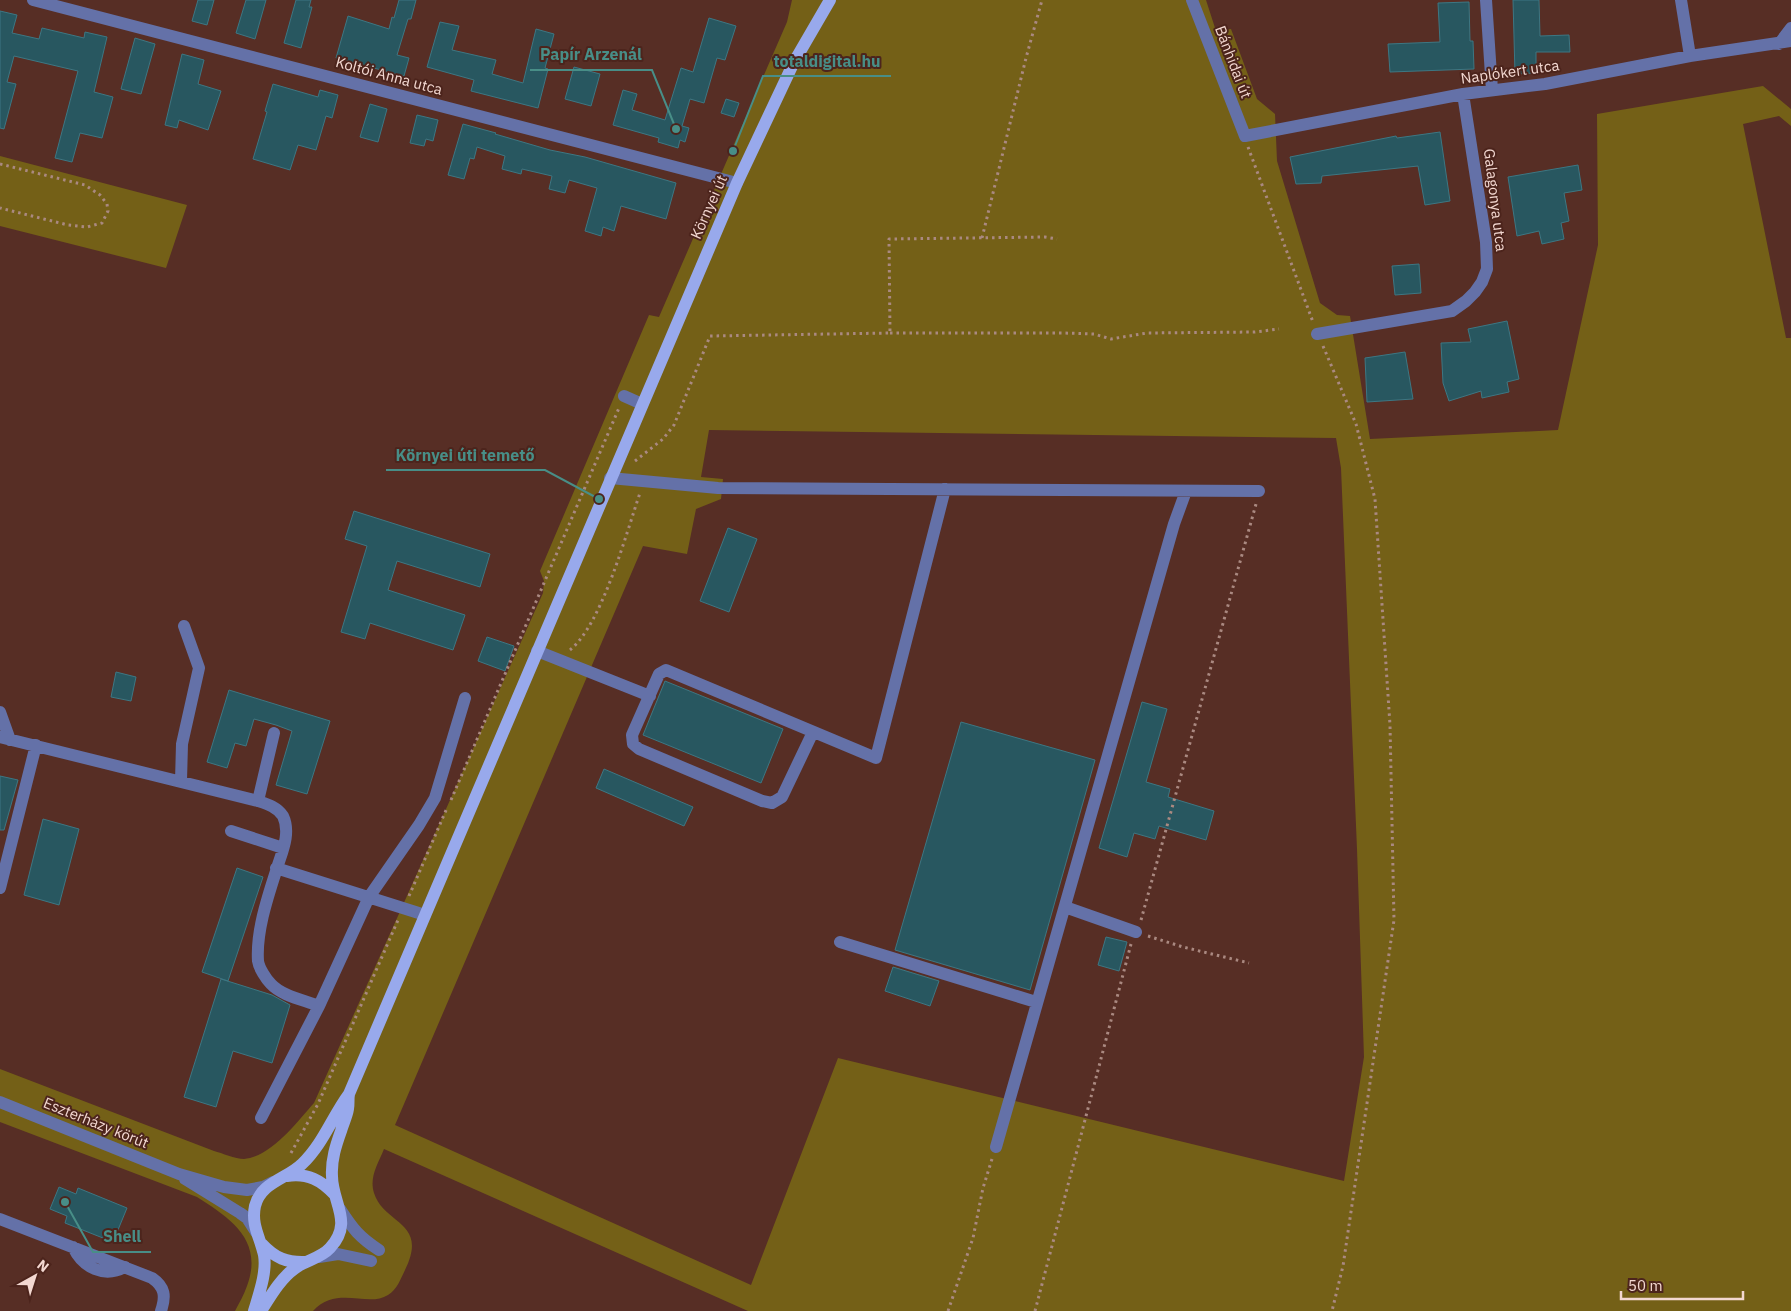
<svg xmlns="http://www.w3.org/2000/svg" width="1791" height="1311" viewBox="0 0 1791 1311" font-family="'IBM Plex Sans',sans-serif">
<rect width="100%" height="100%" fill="#572e25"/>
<path fill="#746017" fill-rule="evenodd" d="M792 0H1206L1216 31 1231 29 1257 99 1275 114 1277 161 1320 303 1337 315 1350 316 1370 439 1558 430 1598 245 1597 114 1763 86 1791 109V126L1779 116 1743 124 1786 338H1791V1311H748L384 1149C378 1164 369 1177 374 1193 384 1225 429 1221 405 1270 401 1278 397 1290 388 1295 368 1308 337 1285 313 1311H235C239 1303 244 1295 247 1286 264 1240 230 1218 197 1197L0 1122V1069L214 1151C222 1153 235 1159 244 1159 271 1157 298 1121 314 1103L543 593 544 581 540 571 649 315 659 317 787 22ZM709 430 1336 438 1341 468 1357 849 1364 1057 1344 1181 838 1058 751 1285 395 1125 643 546 687 554 696 509 721 499 723 479 701 477Z
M0 156 187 205 166 268 0 226Z"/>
<path fill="#285760" stroke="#3d7783" d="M198 0H214L207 25 192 21Z
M246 0H266L255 39 236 33Z
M296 0H311L309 7H312L301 48 284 43Z
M399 0H416L411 19H408L397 55 409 58 404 76 336 58 348 16 389 29 392 17 394 18Z
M1513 0H1539L1540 36 1569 35 1570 52H1536V73L1515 74Z
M1469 2 1470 41H1473L1474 69 1390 72 1388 44 1440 42 1438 3Z
M0 11 17 15 12 33 39 39 42 28 84 38 85 32 107 37 94 92 113 97 102 138 80 133 72 162 55 158 78 71 14 56 7 82 16 84 4 129 0 128Z
M709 18 736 26 725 60 717 58 704 103 690 99 682 126 689 128 685 142 680 140 678 148 658 142 659 138 613 125 623 90 637 94 632 110 665 120 681 68 693 72Z
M440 22 459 26 452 50 496 60 492 74 523 83 536 29 554 34 545 68 548 69 538 108 471 91 474 80 427 67Z
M135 38 155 44 141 94 121 89Z
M182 54 204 60 198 84 221 91 208 130 179 120 177 128 165 125Z
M574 67 600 74 591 106 565 99Z
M273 84 318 97 320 90 338 95 332 118 326 116 316 150 298 145 290 170 253 159 267 112 265 111Z
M726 99 739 103 734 117 721 113Z
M370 104 387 109 378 142 360 137Z
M417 115 438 120 433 141 426 139 424 146 410 143Z
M463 124 496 133 495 134 550 150 585 157 676 183 666 219 621 206 614 231 603 227 601 236 585 231 597 188 569 180 565 193 549 189 552 176 522 169 521 174 502 169 505 156 477 147 474 159 470 158 464 179 448 175Z
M1440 132 1450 201 1425 205 1418 166 1322 176 1321 183 1296 184 1290 157 1396 136 1397 138Z
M1578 165 1582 190 1564 193 1569 221 1561 223 1564 239 1542 244 1539 231 1517 236 1508 177Z
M1419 264 1421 293 1395 295 1392 266Z
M1507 321 1519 379 1507 382 1509 392 1482 398 1481 391 1449 401 1443 383 1441 343 1471 342 1468 329Z
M1405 352 1413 399 1367 402 1365 358Z
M354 511 490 554 480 587 397 561 388 590 465 615 453 650 370 623 365 639 341 632 367 546 345 539Z
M728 528 757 539 729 612 700 601Z
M487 637 514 646 505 671 478 661Z
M116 672 136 677 131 701 111 697Z
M665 681 783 729 761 783 643 735Z
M229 690 330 721 307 794 276 785 292 731 276 725 254 719 246 746 235 743 227 768 207 762Z
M1142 702 1167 709 1146 782 1170 789 1168 797 1214 811 1206 840 1159 826 1155 839 1134 833 1127 857 1099 848Z
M961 722 1095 760 1030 990 895 950Z
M604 769 693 807 684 826 596 788Z
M0 776 18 780 4 830H0Z
M43 819 79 829 59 905 24 895Z
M237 868 263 877 228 981 202 972Z
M1106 937 1127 942 1119 971 1098 965Z
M893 967 939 981 930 1006 885 991Z
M221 979 272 995 290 1005 272 1063 233 1051 216 1107 184 1097Z
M59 1187 76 1194 78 1188 127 1208 113 1242 65 1223 67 1216 50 1209Z"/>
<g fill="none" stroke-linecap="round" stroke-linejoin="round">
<path stroke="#aa8981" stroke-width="3" stroke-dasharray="2.5 4" stroke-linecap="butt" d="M1248 147 1313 322
M0 164 85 185 100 195 107 204 108 211 102 223 87 227 68 225 0 208
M982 238 1026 58 1042 0
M890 333H1063L1094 334 1111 339 1147 333 1255 332 1279 329
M1323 346 1356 424 1375 499 1390 725 1394 920 1343 1266 1332 1311
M635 461 663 439 674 425 710 336 890 333 889 239 1045 237 1057 239
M570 650C602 624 626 534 640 493
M451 800 619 408
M409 896 447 808
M1141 920 1256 504
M1148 936 1183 947 1249 963
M291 1153 318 1104 398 920
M948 1311 973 1238 983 1188 992 1159
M1035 1311 1131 944"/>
<path stroke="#6471a8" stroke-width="12" d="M33 0 737 183
M1192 0 1245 136 1463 94 1545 84 1690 56 1791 41
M1486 0 1492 90
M1681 0 1690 56
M1779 44 1791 28
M1317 334 1452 311 1466 301 1475 292 1482 282 1487 269 1486 242 1463 94
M624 396 642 404
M610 478 718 488 1259 491
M537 651 650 696
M0 712 10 740
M813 732 782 797 772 803 762 801 639 749 633 744 632 735 659 674 666 670 876 758 945 489
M0 737 258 801C267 804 277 807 283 816 291 833 282 852 277 868 268 896 256 931 258 961 259 968 266 979 271 984 282 996 304 1000 319 1006
M181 781 182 744 199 668 184 626
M258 801 274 733
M231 831 283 848
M276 868 425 915
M0 888 36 745
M1065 907 1136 932
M840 942 1036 1002
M0 1102 179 1174 224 1187 247 1190 263 1187 273 1182
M261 1118 319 1006 369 897 419 825 435 798 465 698
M996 1147 1174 524 1186 491
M185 1179 240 1213 247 1218 256 1232
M340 1209C353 1229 359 1237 379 1250
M0 1219 152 1278C165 1287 166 1296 161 1311
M73 1247C83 1268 104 1278 125 1267
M319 1257 338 1254 371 1261"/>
<path stroke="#98a9ec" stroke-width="12" d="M287 1176C308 1173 321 1180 335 1195
M262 1244C275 1258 287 1263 306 1262
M254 1311C259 1294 267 1272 264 1255 260 1237 251 1225 255 1206 261 1182 287 1179 302 1164 323 1144 332 1117 349 1094L737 183 794 62 830 0
M261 1311C270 1297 280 1279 294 1269 305 1260 320 1259 330 1248 354 1222 332 1203 332 1176 331 1160 336 1145 341 1131 343 1124 347 1116 348 1109 349 1104 348 1099 349 1094"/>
</g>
<g text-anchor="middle" stroke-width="4" stroke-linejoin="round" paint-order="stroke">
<g font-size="15" fill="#f3d8d1" stroke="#4c241c">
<text transform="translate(1233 62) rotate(69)" y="5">Bánhidai út</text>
<text transform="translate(1510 72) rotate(-8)" y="5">Naplókert utca</text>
<text transform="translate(389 76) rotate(15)" y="5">Koltói Anna utca</text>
<text transform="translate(1495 200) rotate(83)" y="5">Galagonya utca</text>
<text transform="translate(709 207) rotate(-66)" y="5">Környei út</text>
<text transform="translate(96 1123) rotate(22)" y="5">Eszterházy körút</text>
</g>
</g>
<path fill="none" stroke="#488e87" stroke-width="2" d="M676 129L652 70H530M733 151L763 76H891M599 499L545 470H386M65 1202L93 1252H151"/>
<g fill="#488e87" stroke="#4c241c" stroke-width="2">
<circle cx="676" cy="129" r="5"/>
<circle cx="733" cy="151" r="5"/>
<circle cx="599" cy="499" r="5"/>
<circle cx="65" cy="1202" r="5"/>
</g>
<g font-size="16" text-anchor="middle" font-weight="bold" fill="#488e87" stroke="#4c241c" stroke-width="4" stroke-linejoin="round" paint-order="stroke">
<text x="591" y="60">Papír Arzenál</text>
<text x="827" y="67">totaldigital.hu</text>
<text x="465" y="461">Környei úti temető</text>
<text x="122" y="1242">Shell</text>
</g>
<g transform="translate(35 1276) rotate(39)" stroke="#4c241c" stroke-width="4" paint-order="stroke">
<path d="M0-4L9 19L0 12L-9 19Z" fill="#f3d8d1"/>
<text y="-8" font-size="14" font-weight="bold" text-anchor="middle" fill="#f3d8d1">N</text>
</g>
<path d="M1621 1291v8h122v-8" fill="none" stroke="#f3d8d1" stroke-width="2.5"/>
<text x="1628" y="1291" font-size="15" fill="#f3d8d1" stroke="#4c241c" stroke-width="4" paint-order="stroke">50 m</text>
</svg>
